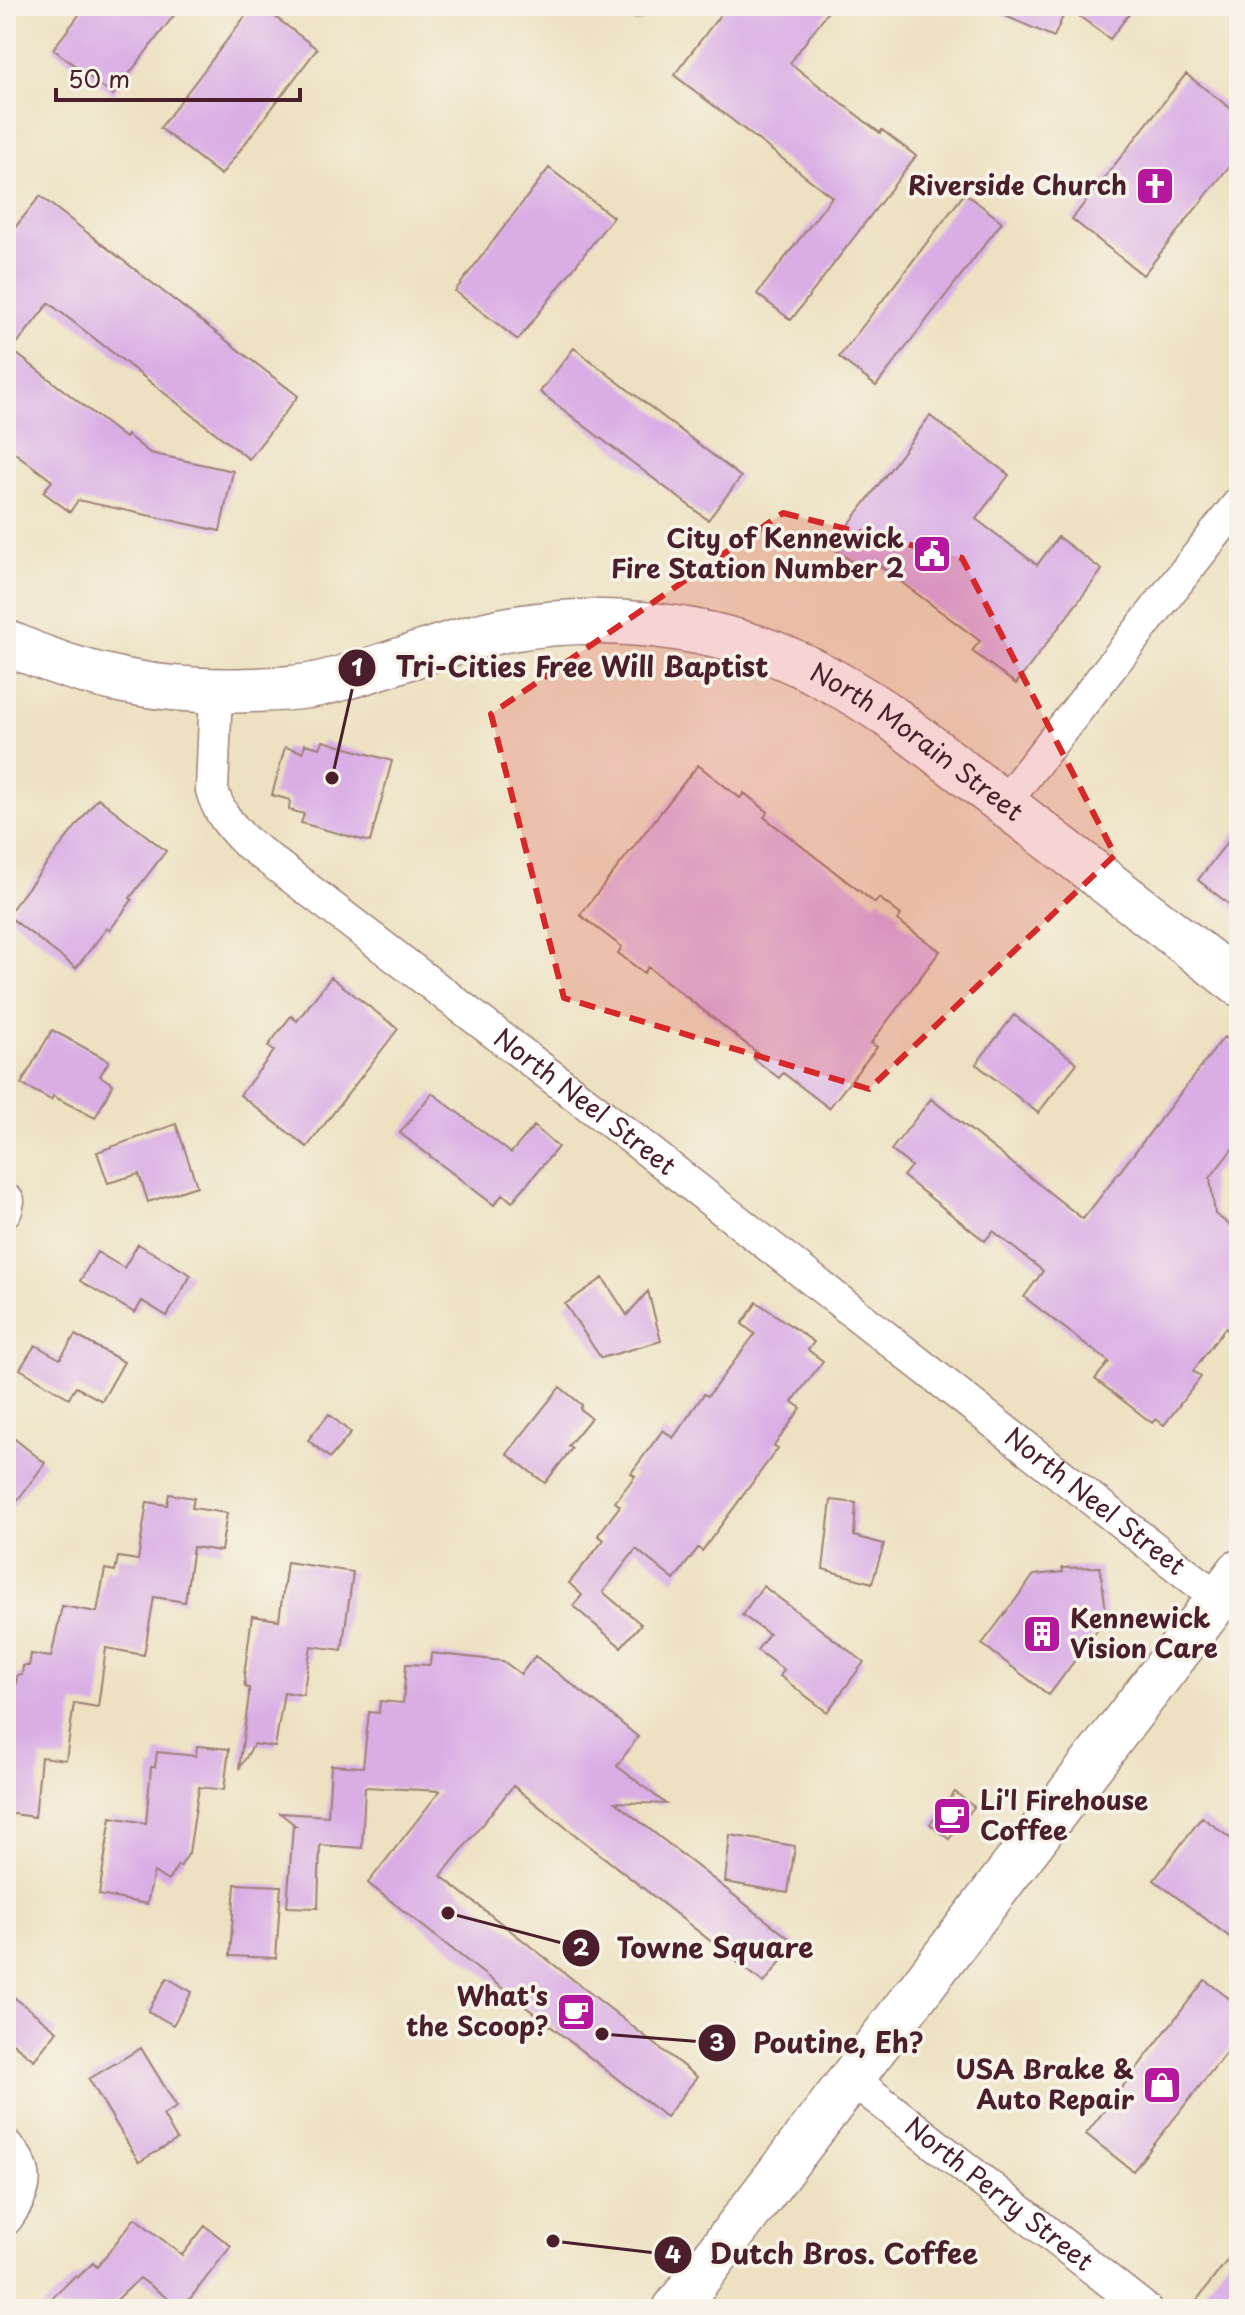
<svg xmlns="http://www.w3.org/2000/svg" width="1245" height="2315" viewBox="0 0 1245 2315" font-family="'Playpen Sans',sans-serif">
<rect width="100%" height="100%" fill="#f7f3e8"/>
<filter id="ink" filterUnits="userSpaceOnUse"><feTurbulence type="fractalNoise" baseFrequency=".0125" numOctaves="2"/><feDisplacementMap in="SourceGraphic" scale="16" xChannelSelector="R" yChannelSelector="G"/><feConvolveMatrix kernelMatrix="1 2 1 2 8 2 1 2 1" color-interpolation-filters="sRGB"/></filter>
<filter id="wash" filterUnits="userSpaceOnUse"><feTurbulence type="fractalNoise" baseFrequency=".006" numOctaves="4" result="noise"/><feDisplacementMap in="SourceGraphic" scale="32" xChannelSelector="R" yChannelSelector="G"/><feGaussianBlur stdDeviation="1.8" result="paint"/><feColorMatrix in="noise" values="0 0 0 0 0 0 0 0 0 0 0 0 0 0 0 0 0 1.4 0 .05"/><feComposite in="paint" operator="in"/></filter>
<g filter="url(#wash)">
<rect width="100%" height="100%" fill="#ede1c1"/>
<path fill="#6faee2" stroke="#5c6686" stroke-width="2" d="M624 6H661L650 17 636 22 627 17Z"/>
<g id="blocks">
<path fill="#d9aee5" d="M86 6H181L113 95 53 49Z
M253 6H261L317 49 221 175 160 128Z
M727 6H832L790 63 880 133 882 130 916 156 791 320 757 294 832 197 674 75Z
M982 6H1135L1110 39 1067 7 1054 37Z
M1186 74 1239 115V154L1143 275 1072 219Z
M549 168 613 217 518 340 455 291Z
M965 193 1002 222 876 386 839 357Z
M40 196 298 396 249 459 49 303 12 350 125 438 127 435 150 453 233 471 220 531 78 500 70 512 43 492 52 481 6 446V239Z
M574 348 741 477 708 520 540 392Z
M930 416 1009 475 976 519 1037 565 1058 537 1102 570 1016 684 972 651 980 641 873 561 866 572 832 547Z
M323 741 392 761 370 842 301 823 304 814 289 810 290 800 272 795 285 747 303 752 305 744 320 748Z
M698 765 740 798 744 793 768 812 764 817 875 903 879 898 901 915 897 920 940 951 871 1043 877 1047 829 1108 783 1073 779 1078 754 1059 759 1054 648 967 644 973 618 953 622 947 580 915Z
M98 798 166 851 130 898 132 900 110 930 107 928 76 968 7 915Z
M1239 827V912L1198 880Z
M331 977 398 1029 307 1147 240 1095 274 1051 268 1046 291 1016 297 1021Z
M1014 1015 1077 1063 1038 1113 976 1064Z
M52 1030 109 1061 100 1076 113 1084 95 1118 53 1096 51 1100 21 1084Z
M1224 1037 1239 1049V1140L1210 1178 1215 1214 1234 1228 1235 1236 1239 1239V1339L1225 1328 1193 1371 1201 1377 1164 1425 1156 1419 1152 1423 1095 1379 1109 1362 1024 1297 1043 1271 993 1231 985 1241 903 1176 911 1166 891 1150 931 1099 1083 1219Z
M432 1093 511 1153 534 1126 558 1147 512 1202 503 1194 494 1205 400 1133Z
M176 1124 197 1186 148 1202 139 1174 108 1183 97 1152Z
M138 1244 191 1275 167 1316 142 1301 135 1313 80 1281 97 1252 124 1268Z
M603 1278 627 1315 648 1291 661 1341 601 1358 565 1304Z
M757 1302 814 1342 808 1350 823 1361 792 1402 801 1408 774 1446 778 1448 702 1551 698 1548 674 1580 636 1549 603 1592 641 1624 621 1647 573 1606 582 1595 569 1583 604 1540 598 1535 620 1506 615 1502 635 1476 631 1473 663 1430 673 1438 704 1394 708 1396 755 1334 742 1324Z
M75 1335 124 1362 102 1401 76 1387 69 1398 20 1369 35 1345 60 1359Z
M560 1387 582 1405 580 1409 591 1418 568 1446 572 1448 545 1483 507 1454Z
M329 1414 351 1433 330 1458 308 1440Z
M6 1432 45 1463 6 1516Z
M169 1494 194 1498 192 1508 227 1513 221 1551 193 1547 185 1602 154 1597 144 1655 106 1648 98 1707 74 1703 66 1760 41 1757 35 1817 6 1813V1736H9L17 1675H22L23 1666H29L31 1654 51 1657 62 1606 97 1612 105 1569 115 1571 118 1557 138 1560 147 1502 167 1505Z
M831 1500 856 1503 854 1536 884 1544 872 1583 823 1569Z
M287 1562 353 1572 342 1650 311 1646 303 1695 284 1692 275 1747 254 1744 239 1769 249 1695V1688L245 1687 244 1676 252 1616 279 1620Z
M1100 1567 1107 1617 1049 1695 982 1644 1034 1575 1063 1572 1062 1568Z
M763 1586 864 1662 827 1712 780 1676 784 1670 757 1650 769 1634 742 1615Z
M431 1653 503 1661 521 1674 535 1656 608 1712 638 1737 617 1766 666 1804 615 1802 795 1943 764 1983 513 1786 441 1876 697 2077 666 2117 368 1883 440 1791 365 1787 362 1848 320 1845 318 1908 287 1907 293 1826H296L280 1813 328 1816 331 1765 363 1767 369 1712 379 1713 380 1701 403 1703 406 1664 430 1665Z
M197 1746 229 1749 224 1790 199 1787 189 1853 180 1867 178 1865 168 1881 154 1872 147 1904 99 1895 111 1817 146 1823 151 1767H155L157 1752 196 1756Z
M955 1792 974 1807 949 1839 930 1824Z
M1202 1817 1239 1845V1944L1154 1880Z
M730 1835 795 1846 788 1893 725 1882Z
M235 1884 281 1886 276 1958 230 1956Z
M167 1978 192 1992 173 2025 148 2011Z
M1205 1980 1239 2006V2036L1133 2171 1086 2134Z
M6 1991 57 2031 34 2060 6 2038Z
M141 2048 177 2107 163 2115 177 2140 139 2162 89 2079Z
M135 2218 182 2255 205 2226 231 2246 182 2309 140 2278 107 2309H41L75 2276 77 2278 93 2263 97 2267Z
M1239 2245V2309H1190Z"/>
</g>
</g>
<g filter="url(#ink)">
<use href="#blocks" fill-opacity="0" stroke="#9c8076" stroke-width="2"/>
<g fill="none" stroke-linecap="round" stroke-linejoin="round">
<defs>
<g id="street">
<path id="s1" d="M216 692 212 790C218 811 229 825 245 841L633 1139 1219 1599"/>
<path d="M1005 802 1239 503"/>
<path d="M6 1210 8 1201"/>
<path id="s2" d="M851 2078 1145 2309"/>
<path d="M6 2145C32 2172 27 2190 6 2219"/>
</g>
<g id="secondary">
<path id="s3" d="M6 642C86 679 165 694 252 690 274 689 298 689 319 684 386 669 448 639 516 628 599 614 694 624 773 653 817 670 857 694 895 720L1239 984"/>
</g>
<path id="primary" d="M675 2309 1239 1572"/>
</defs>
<use href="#street" stroke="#9c8076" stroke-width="35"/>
<use href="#secondary" stroke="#9c8076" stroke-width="47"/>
<use href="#primary" stroke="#9c8076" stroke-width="47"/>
<use href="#street" stroke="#fff" stroke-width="32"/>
<use href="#secondary" stroke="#fff" stroke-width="44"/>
<use href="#primary" stroke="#fff" stroke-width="44"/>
</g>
</g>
<path fill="#d62828" fill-opacity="0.2" stroke="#d62828" stroke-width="6" stroke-dasharray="16 10" stroke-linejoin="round" d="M783 513 962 558 1115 855 869 1089 564 998 491 714Z"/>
<defs>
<symbol id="church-square" viewBox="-11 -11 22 22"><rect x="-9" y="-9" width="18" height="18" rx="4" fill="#b5179e" stroke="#f7f3e8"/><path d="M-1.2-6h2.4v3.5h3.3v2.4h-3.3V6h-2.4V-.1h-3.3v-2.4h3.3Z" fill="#fff"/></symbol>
<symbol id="civic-square" viewBox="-11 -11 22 22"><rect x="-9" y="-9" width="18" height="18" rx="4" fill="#b5179e" stroke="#f7f3e8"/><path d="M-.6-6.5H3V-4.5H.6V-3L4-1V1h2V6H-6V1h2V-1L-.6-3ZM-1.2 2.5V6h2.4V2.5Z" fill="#fff"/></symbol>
<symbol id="building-square" viewBox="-11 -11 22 22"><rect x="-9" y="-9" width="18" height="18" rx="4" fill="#b5179e" stroke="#f7f3e8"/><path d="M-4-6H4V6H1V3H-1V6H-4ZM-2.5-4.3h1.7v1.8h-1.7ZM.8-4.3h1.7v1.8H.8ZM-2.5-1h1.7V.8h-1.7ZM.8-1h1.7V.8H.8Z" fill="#fff"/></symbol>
<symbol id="cafe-square" viewBox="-11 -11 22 22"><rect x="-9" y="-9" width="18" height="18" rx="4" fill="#b5179e" stroke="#f7f3e8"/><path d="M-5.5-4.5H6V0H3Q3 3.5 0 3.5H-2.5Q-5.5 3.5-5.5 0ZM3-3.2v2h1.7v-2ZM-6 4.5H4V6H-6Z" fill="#fff"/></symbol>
<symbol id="shop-square" viewBox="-11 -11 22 22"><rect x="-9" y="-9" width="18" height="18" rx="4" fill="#b5179e" stroke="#f7f3e8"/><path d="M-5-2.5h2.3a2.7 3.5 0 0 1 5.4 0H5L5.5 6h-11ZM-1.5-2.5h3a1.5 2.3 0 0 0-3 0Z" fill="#fff"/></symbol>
</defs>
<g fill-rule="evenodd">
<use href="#church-square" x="1133" y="164" width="44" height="44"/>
<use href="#civic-square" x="910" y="532" width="44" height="44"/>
<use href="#building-square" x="1020" y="1612" width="44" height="44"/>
<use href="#cafe-square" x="930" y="1794" width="44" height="44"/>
<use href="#cafe-square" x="554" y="1990" width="44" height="44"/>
<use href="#shop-square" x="1140" y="2063" width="44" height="44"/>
</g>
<g text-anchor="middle" stroke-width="7" stroke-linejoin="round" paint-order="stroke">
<g font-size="26" font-weight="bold" fill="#4a1f2b" stroke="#f7f3e8" text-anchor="end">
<text x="1127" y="195">Riverside Church</text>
<text x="904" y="548">City of Kennewick<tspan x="904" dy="30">Fire Station Number 2</tspan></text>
<text x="1070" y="1628" text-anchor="start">Kennewick<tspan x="1070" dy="30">Vision Care</tspan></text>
<text x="980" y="1810" text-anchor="start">Li'l Firehouse<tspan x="980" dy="30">Coffee</tspan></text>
<text x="548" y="2006">What's<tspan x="548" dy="30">the Scoop?</tspan></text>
<text x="1134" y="2079">USA Brake &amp;<tspan x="1134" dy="30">Auto Repair</tspan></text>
</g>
<g font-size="26" fill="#4a1f2b" stroke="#f7f3e8">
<text dy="9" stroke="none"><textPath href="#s3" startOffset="956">North Morain Street</textPath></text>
<text dy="9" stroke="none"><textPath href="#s1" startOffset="588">North Neel Street</textPath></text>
<text dy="9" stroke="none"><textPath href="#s1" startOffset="1236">North Neel Street</textPath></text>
<text dy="9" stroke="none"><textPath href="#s2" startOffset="188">North Perry Street</textPath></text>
</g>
</g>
<path fill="none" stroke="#4a1f2b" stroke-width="3" d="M332 778L357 668M448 1913L581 1948M602 2034L717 2043M553 2241L673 2255"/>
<g fill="#4a1f2b" stroke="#f7f3e8" stroke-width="3">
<circle cx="332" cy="778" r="8"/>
<circle cx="448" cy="1913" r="8"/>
<circle cx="602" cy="2034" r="8"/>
<circle cx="553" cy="2241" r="8"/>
<circle cx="357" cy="668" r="20"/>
<circle cx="581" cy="1948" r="20"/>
<circle cx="717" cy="2043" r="20"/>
<circle cx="673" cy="2255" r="20"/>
</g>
<g font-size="24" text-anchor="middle" font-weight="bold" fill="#fff">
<text x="357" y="676">1</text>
<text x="581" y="1956">2</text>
<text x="717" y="2051">3</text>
<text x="673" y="2263">4</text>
</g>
<g font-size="28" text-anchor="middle" font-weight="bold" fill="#4a1f2b" stroke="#f7f3e8" stroke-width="7" stroke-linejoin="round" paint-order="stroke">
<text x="582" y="677">Tri-Cities Free Will Baptist</text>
<text x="715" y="1958">Towne Square</text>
<text x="838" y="2053">Poutine, Eh?</text>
<text x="844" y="2264">Dutch Bros. Coffee</text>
</g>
<rect width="1245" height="2315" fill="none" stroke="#f7f3e8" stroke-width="32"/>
<path d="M56 88v12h244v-12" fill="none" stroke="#4a1f2b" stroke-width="4"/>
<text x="68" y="88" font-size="24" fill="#4a1f2b" stroke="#f7f3e8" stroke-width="6" paint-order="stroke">50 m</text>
</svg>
